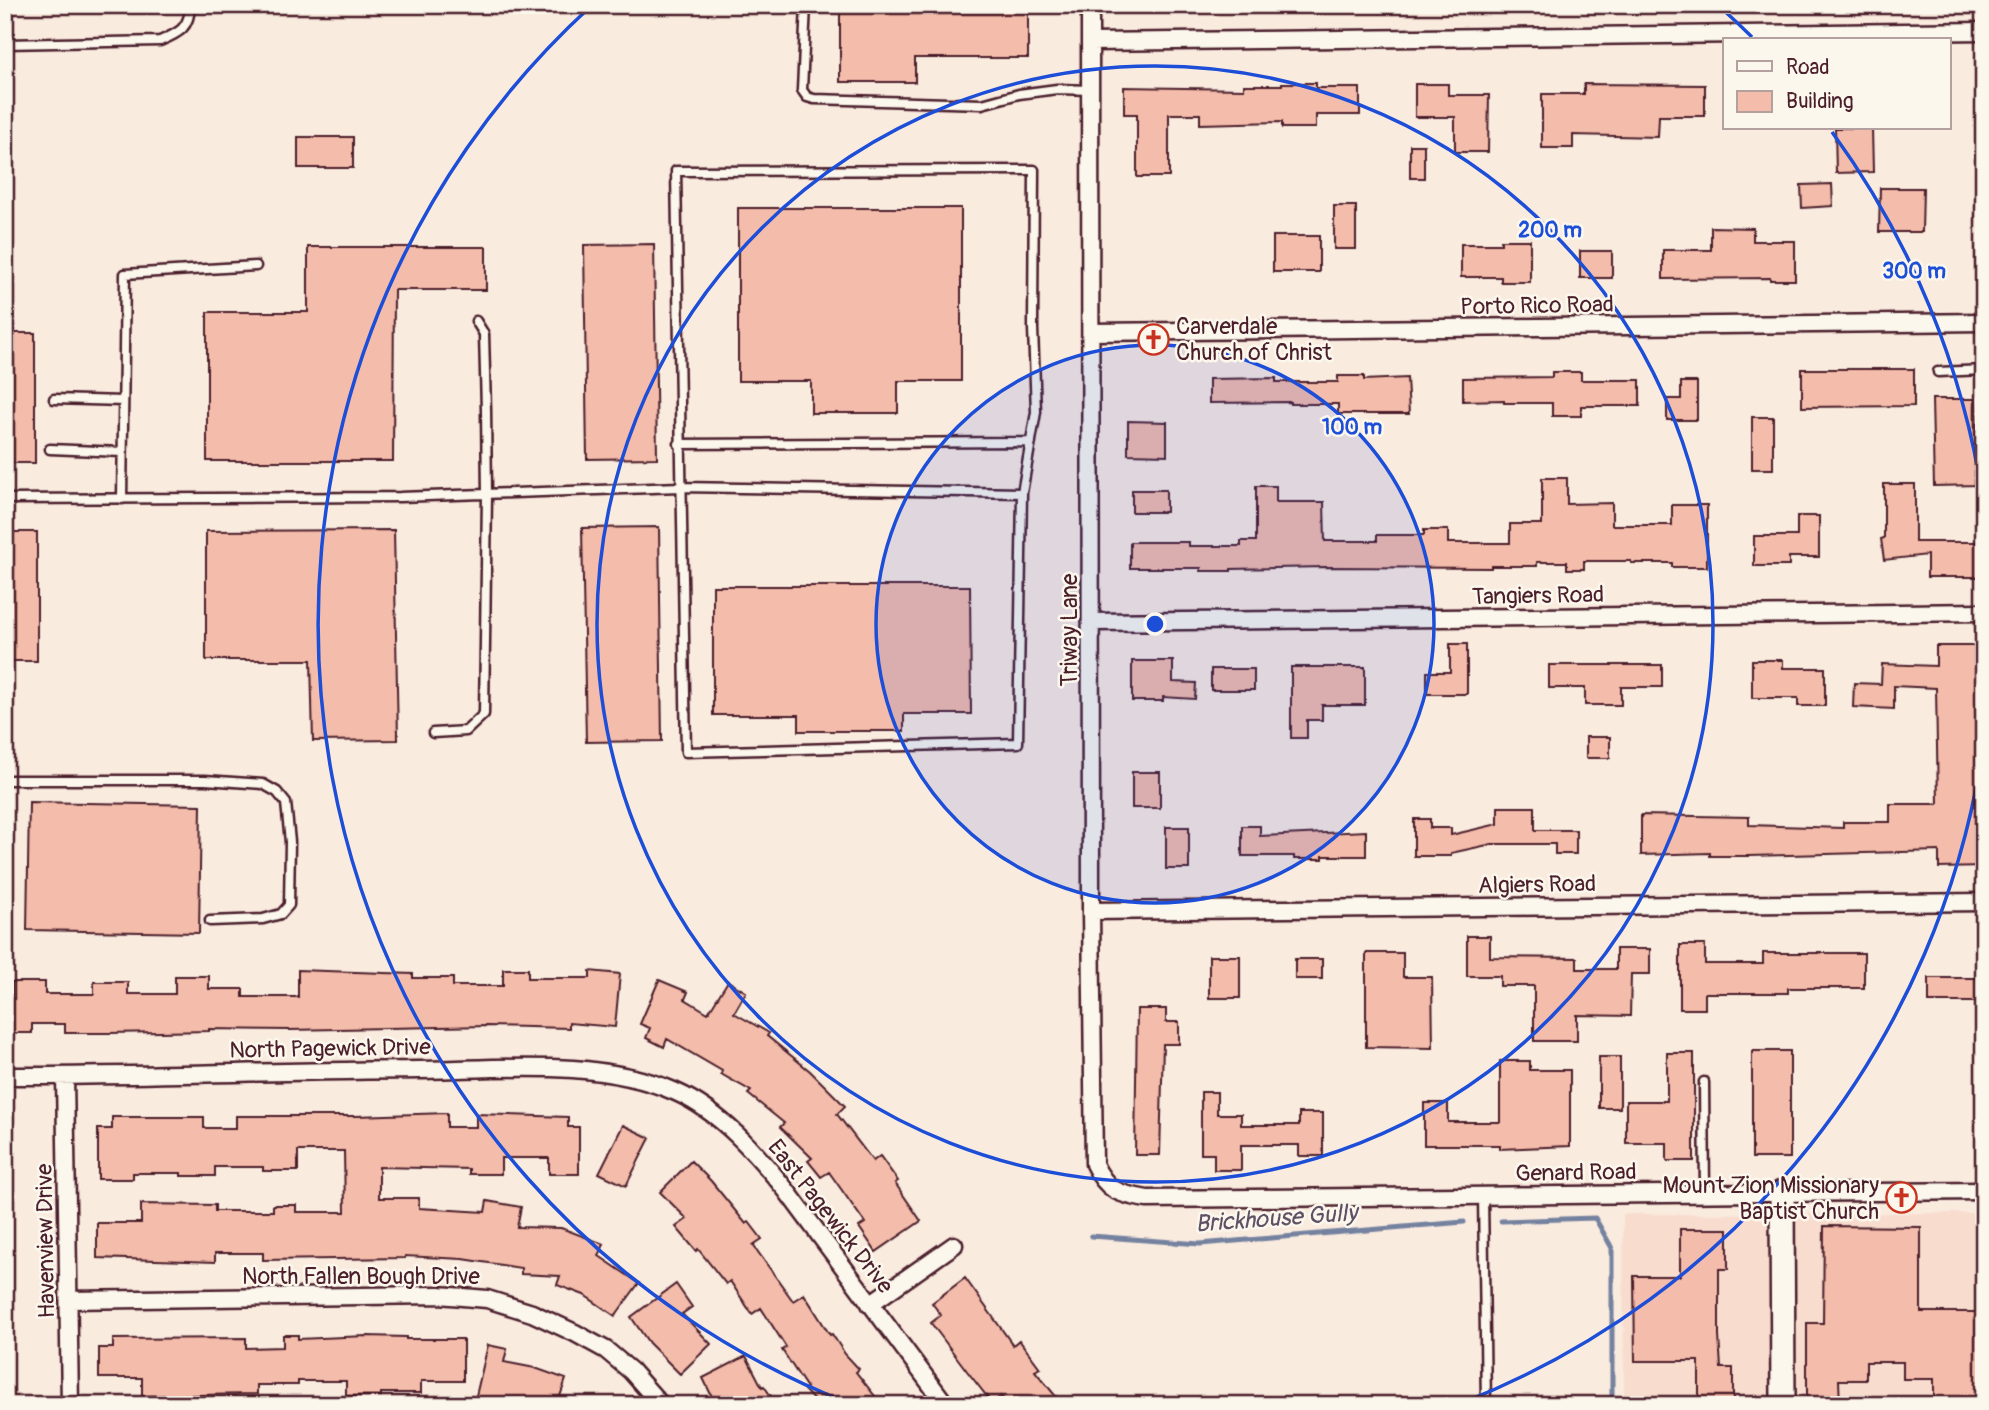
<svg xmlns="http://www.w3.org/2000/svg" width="1989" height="1410" viewBox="0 0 1989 1410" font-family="Pangolin,sans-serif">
<rect width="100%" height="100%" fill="#faebdf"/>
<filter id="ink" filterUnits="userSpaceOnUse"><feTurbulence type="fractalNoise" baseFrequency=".0143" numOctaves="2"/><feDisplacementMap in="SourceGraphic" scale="14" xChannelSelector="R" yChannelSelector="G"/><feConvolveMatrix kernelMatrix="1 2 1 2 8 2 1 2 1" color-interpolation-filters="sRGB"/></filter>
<g filter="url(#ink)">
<path fill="#f8ddcf" d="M1984 1213V1405H1624L1623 1214Z"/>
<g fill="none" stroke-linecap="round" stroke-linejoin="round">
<path stroke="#74829f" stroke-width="5" d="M1501 1221 1595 1218 1612 1248V1405
M1091 1236 1200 1244 1464 1222"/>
</g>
<path fill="#f4bcaa" stroke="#4a1f2b" stroke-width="2" d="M840 5H1028V58H915V82H840Z
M1282 83H1316V88H1360V115H1316V128H1282V122L1200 124V114H1169V177H1137V114H1124V87L1244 89V85H1282Z
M1415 84H1448V95H1489L1488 152H1455V117H1415Z
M1584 84 1705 85V116H1659L1658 137 1573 135V148H1542V94H1584Z
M1835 128H1872L1873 172 1836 173Z
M298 137H353V168H298Z
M1410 145H1424V178H1410Z
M1832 184 1833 206 1802 208 1801 185Z
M1880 188H1923L1922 232H1879Z
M1334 206H1356V249H1334Z
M738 208H961V381H898V413H811V381H738Z
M1711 227 1753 228V241H1795V280H1770V278L1663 279V250H1711Z
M1273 236H1319V272H1273Z
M1501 240H1530V282H1501V277H1461V244H1501Z
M654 244 657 458 587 459 584 245Z
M308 247H486V290H394L393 461H207V312H308Z
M1580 251H1612V278H1580Z
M5 333H35V463H5Z
M1802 369H1914V406L1802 407Z
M1552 372H1581V380H1640V406H1581V416H1552V403H1504V400L1463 401V378L1552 377Z
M1338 376H1364V380L1407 378 1409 414H1338V404H1291V402L1209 403V379L1276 378V382H1338Z
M1681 382H1697V420H1667V399H1681Z
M1932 399H1976L1978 485 1934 486Z
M1752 417H1773V469H1752Z
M1128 421 1167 422V455L1128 454Z
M1542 478H1567V504L1612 503V525H1672V505H1707V567H1672V563H1631V561H1584V569H1567V562H1537V566H1491V568L1325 567 1231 569V571H1201V568H1130V542H1189V546H1241V541H1256V486H1276V502H1324L1325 541H1377V535H1424V530H1448V543H1510V524H1542Z
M1884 484H1915V542H1984V577H1927V555L1884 560 1881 539 1884 538Z
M1132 490H1166V512H1132Z
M1797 516H1819V557H1789V566H1754V536H1797Z
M659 527 662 741 586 742 582 528Z
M394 530 398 740 313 741 311 660H206V531Z
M5 532H37V661H5Z
M713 586H970L971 714H904V731H799V715H713Z
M1450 644H1467V694H1427V672H1450Z
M1936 646H1984V867L1939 868V851L1749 856H1710V853L1641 855V815L1749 817V825L1843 828V822H1890V804H1938L1936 688 1894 686V709L1853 707 1854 683 1881 684 1882 664 1936 666Z
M1752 660H1783V668H1825V706H1798V698H1752Z
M1132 661H1173V682L1196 683 1195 699 1163 697V701H1132Z
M1549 665H1662V687H1621V705H1585V688H1549Z
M1291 667H1365V705H1322V720H1307V738H1291Z
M1211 669H1254V690H1211Z
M1586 737H1610V758H1586Z
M1132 772H1160V808H1132Z
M29 802 201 805 199 933 27 930Z
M1498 807H1535V830H1576V854H1555V844H1492L1451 853V856H1414V819H1430V828H1451V835L1498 824Z
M1242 826H1260V836L1366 831V856H1323V859H1294V856H1242Z
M1166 827H1189V869H1166Z
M1467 936H1490V957L1577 958V969H1616V949H1650V974H1631L1630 1016 1577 1015V1041H1534V986H1500V976H1467Z
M1680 945H1705V964H1763V953H1864V988H1788V993H1705V1009H1680Z
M1366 953H1403V977H1432L1433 1048 1366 1047Z
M1209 956H1240V998H1209Z
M1295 959H1322V979H1295Z
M503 969H528V978H590V971L620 974 615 1027 569 1023V1028L488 1026 289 1030 209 1029V1031L110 1033H65V1024H32V1033H12V982H45V994H94V982H128V994H175V976H209V989H243V997H298V970L413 974V978H453V986H503Z
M1929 978H1979V1002H1929Z
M659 980 688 992 685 999 708 1013 728 981 746 992 734 1013 769 1033 767 1036 810 1071 845 1106 837 1114 873 1161 880 1156 898 1181 895 1183 921 1221 876 1252 859 1227 865 1223 829 1172 821 1177 808 1161 812 1158 780 1127 784 1123 748 1094 751 1091 721 1074 722 1071 667 1039 664 1047 646 1038 650 1028 640 1024Z
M1137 1009H1166V1022H1179V1044H1163L1160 1155H1135Z
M1752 1051H1790V1158H1752Z
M1667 1053H1694V1161H1667V1143H1626V1101H1667Z
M1599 1057H1620V1108H1599Z
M1500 1061H1530V1070H1570V1146L1500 1149V1145H1424V1103H1448V1122H1500Z
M1201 1092H1217V1114H1241V1125H1299V1113H1323V1156H1299V1145H1241V1170H1214V1154H1201Z
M447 1113V1127H476V1114L568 1117V1127H579V1174H549V1158H501V1174H469V1169L379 1167V1198H419V1208L485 1212 487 1201 521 1207 517 1227 561 1228 604 1244 599 1256 639 1283 615 1316 584 1295 557 1285 560 1276 521 1274V1268L463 1259 405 1256V1258L263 1260V1253H215V1262L97 1258V1223H141V1204L215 1205V1211H273V1205H296V1212H345L344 1151H298V1171H263V1167H215V1176H181V1173H133V1179H98V1129H112V1117H204V1128H236V1116H356Z
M623 1125 650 1138 626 1186 599 1173Z
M691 1161 711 1181 746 1224 749 1222 762 1239 753 1245 793 1301 804 1294 830 1335 832 1334 845 1354 859 1369 856 1372 882 1405H818L804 1390 807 1388 782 1350 786 1347 761 1308 752 1314 730 1281 726 1284 698 1249 696 1251 676 1227 687 1219 660 1192Z
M1824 1226 1921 1227V1312H1984V1403H1934V1379H1903V1362H1866V1380H1839L1840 1405H1807V1323H1823Z
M1680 1229H1728V1269H1719V1336L1721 1368H1733V1402H1699V1361H1635L1634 1276H1680Z
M965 1278 1013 1345 1019 1340 1040 1368 1035 1371 1063 1405H1009L1001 1396 992 1403 967 1371 931 1323 941 1315 932 1303Z
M676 1284 692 1307 682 1314 711 1344 680 1374 649 1343 631 1317Z
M283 1335H298V1339L367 1336 406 1337V1339H463V1381H421V1393H381V1396H346V1381H298V1385H257V1394L142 1396V1378H99V1348H113V1339L246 1338V1348L283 1347Z
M488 1345 507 1349 504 1362 535 1368 566 1379 557 1405H495L475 1400Z
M746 1356 762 1387 764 1386 777 1405H716L703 1378Z"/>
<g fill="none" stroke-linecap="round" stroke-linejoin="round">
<defs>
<path id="lane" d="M806 5 802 90 807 97 814 99 982 104 1019 94 1057 89 1091 90
M5 44 160 41C179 33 190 28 190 5
M1034 170 1033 328 1036 412 1022 493 1018 743 686 752 676 171Z
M1938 372 1984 370
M54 399 123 401
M679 444 1031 442
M50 449 122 452
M5 499 400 497 680 487 1022 493
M122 499 125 274 256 266
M433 733 466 731 484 714 487 495 486 410 484 334 476 321
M5 780H205L263 784 277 792 286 803 290 842 289 905 281 914 263 919 210 921
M1704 1082 1705 1193
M1483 1196 1486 1405"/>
<path id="street" d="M1090 5 1091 911 1094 1164C1107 1191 1118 1194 1147 1199L1984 1191
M1091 42 1984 31
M1091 332 1984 322
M1092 622 1984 612
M1091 911 1984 902
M5 1076C143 1076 281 1071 419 1070 503 1069 597 1058 676 1092 721 1112 756 1153 786 1190L946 1405
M65 1076 70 1405
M69 1300 439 1295 487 1299 532 1313 575 1333 606 1350 631 1371 661 1405
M870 1304 954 1245"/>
<path id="secondary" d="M1782 1193 1783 1405"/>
</defs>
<use href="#lane" stroke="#4a1f2b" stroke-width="13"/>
<use href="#street" stroke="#4a1f2b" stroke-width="21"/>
<use href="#secondary" stroke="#4a1f2b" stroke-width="28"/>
<use href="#lane" stroke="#fbf7ec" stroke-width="8"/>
<use href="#street" stroke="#fbf7ec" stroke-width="16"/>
<use href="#secondary" stroke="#fbf7ec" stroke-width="23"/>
</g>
</g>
<circle cx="1155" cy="624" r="279" fill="#1d4ed8" fill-opacity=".12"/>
<g fill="none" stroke="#1d4ed8" stroke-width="3.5">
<circle cx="1155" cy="624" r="279"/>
<circle cx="1155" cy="624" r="558"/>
<path d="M1983 748A837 837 0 0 1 1462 1403M848 1403A837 837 0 0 1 590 7M1720 7A837 837 0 0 1 1752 37M1832 132A837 837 0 0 1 1983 500"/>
</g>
<defs>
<symbol id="church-ring" viewBox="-11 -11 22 22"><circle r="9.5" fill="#fbf7ec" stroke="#c8321e" stroke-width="1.5"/><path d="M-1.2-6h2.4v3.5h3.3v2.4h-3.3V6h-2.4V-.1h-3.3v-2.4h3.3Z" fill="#c8321e"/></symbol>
</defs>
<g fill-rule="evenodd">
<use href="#church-ring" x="1136" y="322" width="35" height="35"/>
<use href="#church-ring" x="1884" y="1180" width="35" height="35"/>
</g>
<g text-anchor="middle" stroke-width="5" stroke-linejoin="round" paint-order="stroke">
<g font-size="23" fill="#4a1f2b" stroke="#fbf7ec">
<text transform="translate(1537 305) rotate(-1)" y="8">Porto Rico Road</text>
<text transform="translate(1538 595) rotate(-1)" y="8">Tangiers Road</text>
<text transform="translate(1069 630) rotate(-90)" y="8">Triway Lane</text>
<text transform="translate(1537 884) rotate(-1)" y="8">Algiers Road</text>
<text transform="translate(330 1048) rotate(-1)" y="8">North Pagewick Drive</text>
<text transform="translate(1576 1172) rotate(-1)" y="8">Genard Road</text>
<text transform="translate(831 1216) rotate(52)" y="8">East Pagewick Drive</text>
<text transform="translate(45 1241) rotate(-91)" y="8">Havenview Drive</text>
<text x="361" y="1284">North Fallen Bough Drive</text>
</g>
<g font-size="23" fill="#4a1f2b" stroke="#fbf7ec" text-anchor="start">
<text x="1176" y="334">Carverdale<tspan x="1176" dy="26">Church of Christ</tspan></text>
<text x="1879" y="1193" text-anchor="end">Mount Zion Missionary<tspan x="1879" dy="26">Baptist Church</tspan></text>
</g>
<g font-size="24" font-style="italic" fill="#5f5165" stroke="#fbf7ec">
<text transform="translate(1276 1218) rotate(-4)" y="8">Brickhouse Gully</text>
</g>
</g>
<circle cx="1155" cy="624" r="10" fill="#1d4ed8" stroke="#fbf7ec" stroke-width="3.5"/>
<g font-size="21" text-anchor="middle" font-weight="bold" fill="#1d4ed8" stroke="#fbf7ec" stroke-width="5" stroke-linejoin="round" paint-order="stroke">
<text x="1550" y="237">200 m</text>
<text x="1914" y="278">300 m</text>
<text x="1352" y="434">100 m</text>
</g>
<rect width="1989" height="1410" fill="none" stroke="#fbf7ec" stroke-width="28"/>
<rect x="14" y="14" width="1961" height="1382" fill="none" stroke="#4a1f2b" stroke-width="2.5" filter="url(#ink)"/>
<rect x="1723" y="38" width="228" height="91" fill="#fbf7ec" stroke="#b4a19f" stroke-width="2"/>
<rect x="1737" y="61" width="35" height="10" fill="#fbf7ec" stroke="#b4a19f" stroke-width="2"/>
<text x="1786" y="74" font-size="21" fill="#4a1f2b">Road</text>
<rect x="1737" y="91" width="35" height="21" fill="#f4bcaa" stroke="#b4a19f" stroke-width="2"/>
<text x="1786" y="108" font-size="21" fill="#4a1f2b">Building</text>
</svg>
